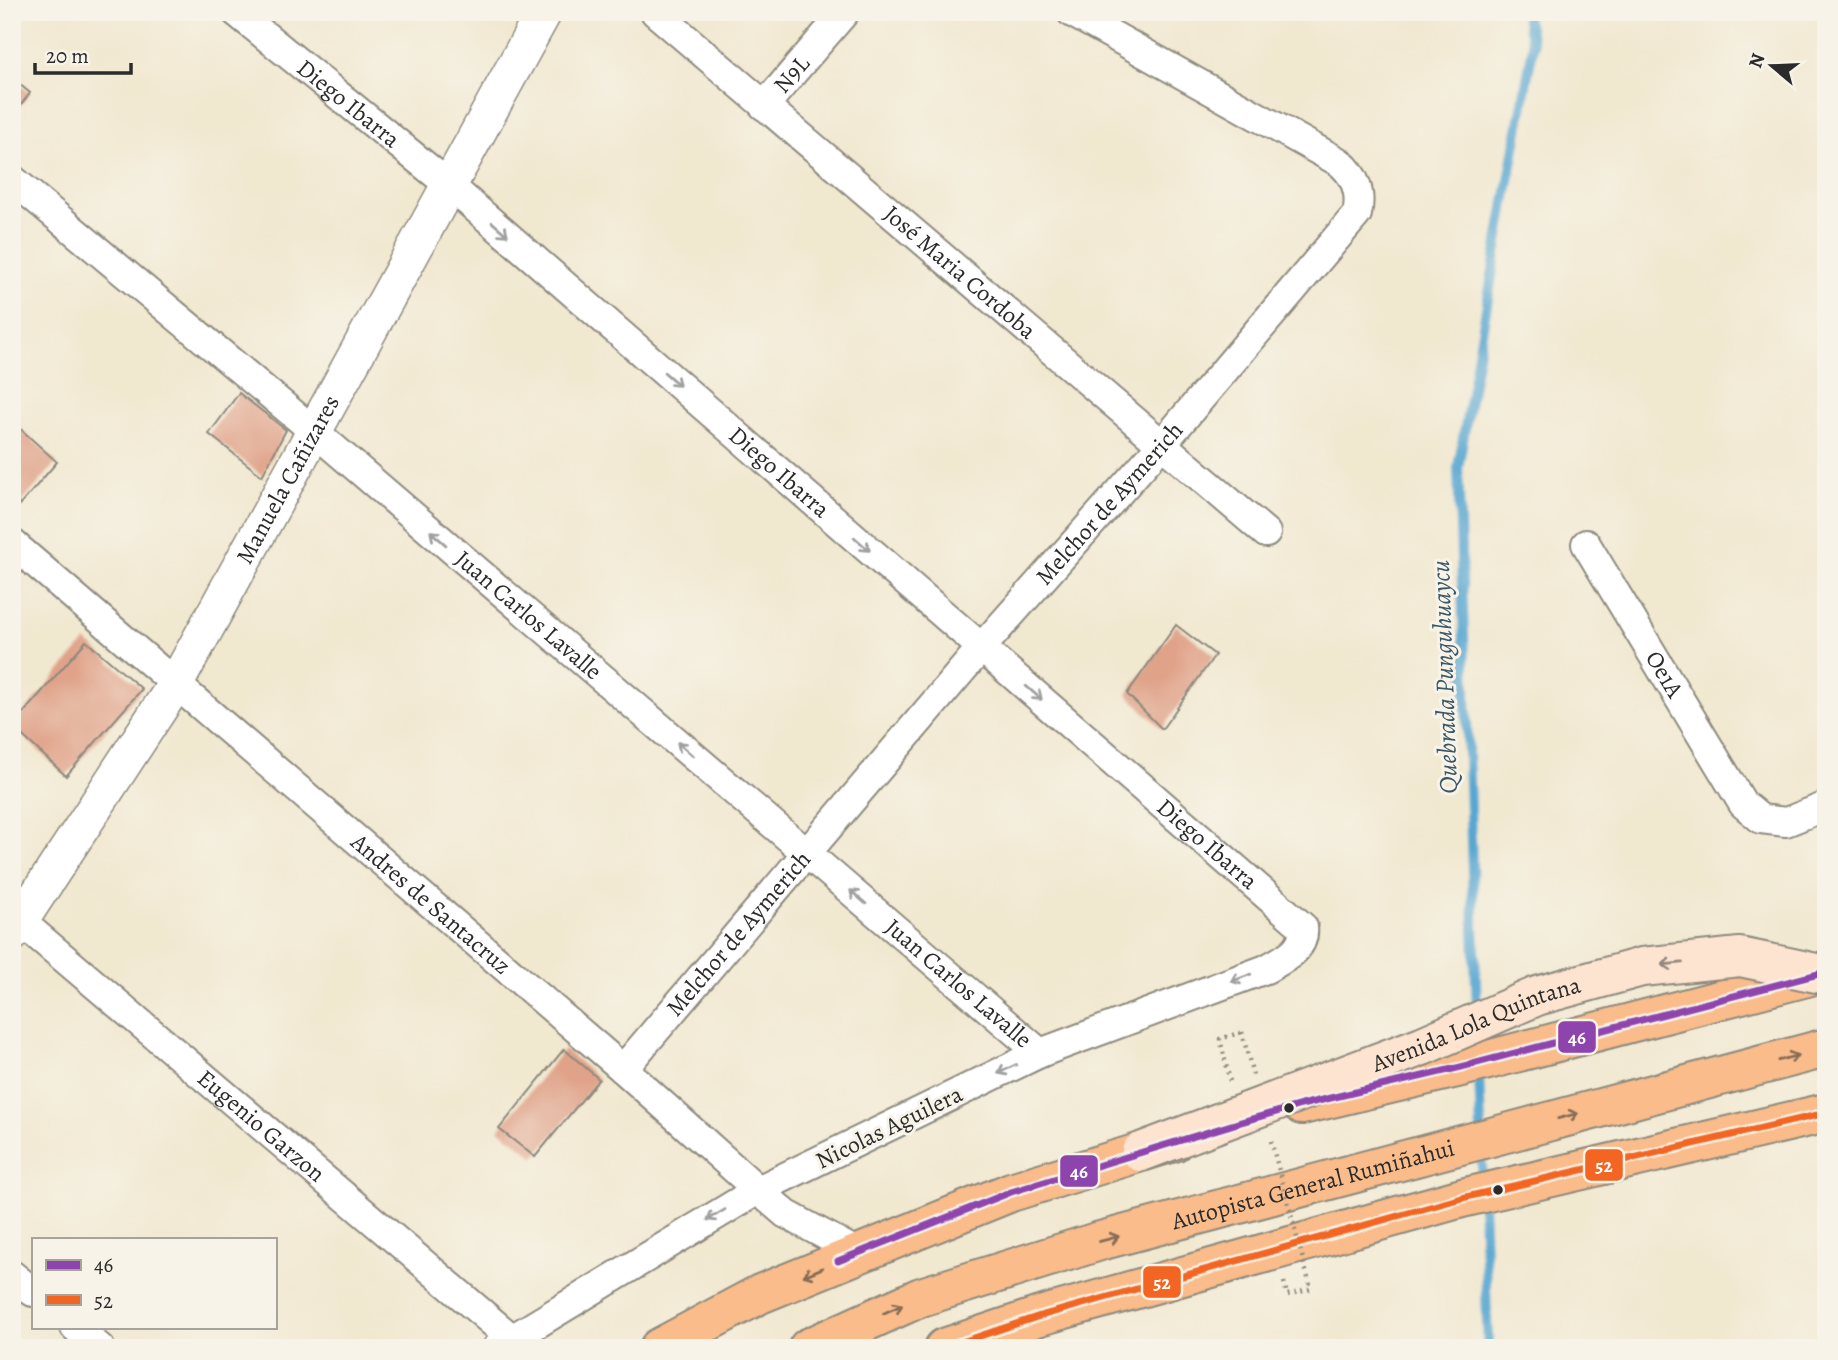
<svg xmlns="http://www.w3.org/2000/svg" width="1838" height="1360" viewBox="0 0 1838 1360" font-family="Alegreya,serif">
<rect width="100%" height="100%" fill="#f7f3e8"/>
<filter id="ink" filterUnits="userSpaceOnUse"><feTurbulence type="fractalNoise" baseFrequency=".0143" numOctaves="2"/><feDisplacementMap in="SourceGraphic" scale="14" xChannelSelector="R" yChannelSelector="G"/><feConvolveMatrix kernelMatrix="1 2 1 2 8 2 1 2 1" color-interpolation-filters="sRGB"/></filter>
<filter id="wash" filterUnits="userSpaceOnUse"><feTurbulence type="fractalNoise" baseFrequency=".00686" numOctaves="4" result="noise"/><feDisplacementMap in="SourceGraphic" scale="28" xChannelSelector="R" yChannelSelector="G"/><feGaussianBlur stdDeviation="1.57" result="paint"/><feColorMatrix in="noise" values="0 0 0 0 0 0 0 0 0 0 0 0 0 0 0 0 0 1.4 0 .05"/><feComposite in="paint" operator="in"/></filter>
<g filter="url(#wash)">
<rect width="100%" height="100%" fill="#f1e8d0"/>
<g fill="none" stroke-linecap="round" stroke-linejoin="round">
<path stroke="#58a7d2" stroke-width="10" d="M1477 1011 1458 467 1533 46 1525 12
M1479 1072 1481 1130
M1481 1149 1483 1186
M1483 1201 1488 1348"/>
</g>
<g id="blocks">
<path fill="#e0a389" d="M12 78 30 93 12 116Z
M239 393 286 430 262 476 209 434Z
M15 424 57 462 20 505 12 497V427Z
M1176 625 1215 655 1162 729 1127 694Z
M86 641 142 689 66 776 12 726Z
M564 1049 599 1079 535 1157 499 1129Z"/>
</g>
</g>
<g filter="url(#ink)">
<use href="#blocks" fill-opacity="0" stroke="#8e8a7e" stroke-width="2"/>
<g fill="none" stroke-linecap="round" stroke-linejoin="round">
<defs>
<g id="minor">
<path id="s1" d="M236 12 449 185 1303 927C1306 950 1282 960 1266 969L1040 1053 758 1190 497 1348"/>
<path id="s2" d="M655 12 1266 533"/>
<path id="s3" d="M764 106 845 12"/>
<path id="s4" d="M12 179 315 432 1040 1053"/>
<path id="s5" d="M12 543 623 1069 758 1190 786 1214 858 1253"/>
<path id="s6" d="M1586 544 1743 804 1761 819 1786 822 1826 806"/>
<path id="s7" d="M12 914 510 1337"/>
<path id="s8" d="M623 1069 981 648 1162 444 1357 214C1362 193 1355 175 1339 162L1071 12"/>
<path d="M12 1275 33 1292"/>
<path d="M75 1327 100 1348"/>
</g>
<g id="tertiary">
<path id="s9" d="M12 934 175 685 544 12"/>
</g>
<path id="primary" d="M944 1348 1040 1316 1462 1198 1826 1113"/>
<g id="trunk">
<path d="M1302 1105 1461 1067 1826 972"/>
<path d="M659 1348 760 1294 1011 1192 1174 1142"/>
<path id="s10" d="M808 1348 921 1297 1100 1241 1826 1048"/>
</g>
</defs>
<use href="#minor" stroke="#8e8a7e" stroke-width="32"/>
<use href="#tertiary" stroke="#8e8a7e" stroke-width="38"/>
<use href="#primary" stroke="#8e8a7e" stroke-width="42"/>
<use href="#trunk" stroke="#8e8a7e" stroke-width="42"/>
<path stroke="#8e8a7e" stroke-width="4.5" stroke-dasharray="2 5" stroke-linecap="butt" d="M1230 1081 1220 1039 1242 1032
M1284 1282 1287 1295 1311 1289"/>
<use href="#minor" stroke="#fff" stroke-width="28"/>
<use href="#tertiary" stroke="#fff" stroke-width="35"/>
<use href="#primary" stroke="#f9bc8a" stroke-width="38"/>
<use href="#trunk" stroke="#f9bc8a" stroke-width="38"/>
<defs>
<g id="secondary-bridge">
<path id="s11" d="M1141 1152 1422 1046 1537 996 1642 967 1740 957 1826 975"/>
</g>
</defs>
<use href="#secondary-bridge" stroke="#8e8a7e" stroke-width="42" stroke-linecap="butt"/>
<path stroke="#8e8a7e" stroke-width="4.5" stroke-dasharray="2 5" stroke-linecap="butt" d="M1242 1032 1253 1075
M1271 1141 1311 1289"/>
<use href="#secondary-bridge" stroke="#fde4d0" stroke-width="38"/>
<defs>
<path id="bus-1" d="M838 1261 1011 1192 1241 1122 1301 1105 1461 1067 1826 972"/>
<path id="bus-2" d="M944 1348 1040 1316 1462 1198 1826 1113"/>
</defs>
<use href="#bus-1" stroke="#f7f3e8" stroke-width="12"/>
<use href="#bus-2" stroke="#f7f3e8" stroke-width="12"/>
<use href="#bus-1" stroke="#8e44ad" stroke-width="7"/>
<use href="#bus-2" stroke="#f26522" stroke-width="7"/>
</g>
<defs><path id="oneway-shaft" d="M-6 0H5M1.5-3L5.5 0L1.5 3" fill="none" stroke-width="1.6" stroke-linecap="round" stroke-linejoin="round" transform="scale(1.75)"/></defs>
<g stroke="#a0a0a0">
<use href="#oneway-shaft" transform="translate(500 229) rotate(41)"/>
<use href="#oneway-shaft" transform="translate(672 379) rotate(41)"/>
<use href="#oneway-shaft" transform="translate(438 538) rotate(-139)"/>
<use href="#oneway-shaft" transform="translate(862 544) rotate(41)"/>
<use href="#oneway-shaft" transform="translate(1034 693) rotate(41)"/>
<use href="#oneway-shaft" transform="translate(685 749) rotate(-139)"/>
<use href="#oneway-shaft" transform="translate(858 897) rotate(-139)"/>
<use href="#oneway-shaft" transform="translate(1241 978) rotate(159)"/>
<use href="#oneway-shaft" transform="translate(1007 1069) rotate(154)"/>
<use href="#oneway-shaft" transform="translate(716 1215) rotate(149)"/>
</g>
<use stroke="#94887e" href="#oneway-shaft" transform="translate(1672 964) rotate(174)"/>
<g stroke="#886c56">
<use href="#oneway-shaft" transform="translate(1788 1058) rotate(-15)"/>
<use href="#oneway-shaft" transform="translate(1568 1116) rotate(-15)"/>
<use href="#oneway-shaft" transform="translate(1109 1239) rotate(-15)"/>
<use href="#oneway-shaft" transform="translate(813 1272) rotate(157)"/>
<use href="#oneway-shaft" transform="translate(893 1309) rotate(-24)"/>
</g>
</g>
<g fill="#2b2b2b" stroke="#f7f3e8" stroke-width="2.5">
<circle cx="1289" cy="1108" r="6"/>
<circle cx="1498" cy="1190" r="6"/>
</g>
<g text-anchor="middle" stroke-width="6" stroke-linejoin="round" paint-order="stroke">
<g font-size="24" fill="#2b2b2b" stroke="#f7f3e8">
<text dy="8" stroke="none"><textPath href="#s3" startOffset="42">N9L</textPath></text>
<text dy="8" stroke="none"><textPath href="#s1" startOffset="145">Diego Ibarra</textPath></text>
<text dy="8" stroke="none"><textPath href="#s2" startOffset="401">José Maria Cordoba</textPath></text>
<text dy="8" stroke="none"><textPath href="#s1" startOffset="712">Diego Ibarra</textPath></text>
<text dy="8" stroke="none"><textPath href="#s9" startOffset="532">Manuela Cañizares</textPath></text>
<text dy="8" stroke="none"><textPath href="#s8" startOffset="746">Melchor de Aymerich</textPath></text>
<text dy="8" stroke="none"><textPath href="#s4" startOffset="676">Juan Carlos Lavalle</textPath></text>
<text dy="8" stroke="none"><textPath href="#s6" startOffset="152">Oe1A</textPath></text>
<text dy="8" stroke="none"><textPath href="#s1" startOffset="1279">Diego Ibarra</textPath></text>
<text dy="8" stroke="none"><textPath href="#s5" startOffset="553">Andres de Santacruz</textPath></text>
<text dy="8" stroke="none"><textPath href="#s8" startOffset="178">Melchor de Aymerich</textPath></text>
<text dy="8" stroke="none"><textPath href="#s4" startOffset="1242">Juan Carlos Lavalle</textPath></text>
<text dy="8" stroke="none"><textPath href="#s11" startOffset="359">Avenida Lola Quintana</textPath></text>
<text dy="8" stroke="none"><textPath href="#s7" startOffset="327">Eugenio Garzon</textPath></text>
<text transform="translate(889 1127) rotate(-26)" y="8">Nicolas Aguilera</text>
<text dy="8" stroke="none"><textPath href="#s10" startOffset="532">Autopista General Rumiñahui</textPath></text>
</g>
<g font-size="26" font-style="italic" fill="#3b5665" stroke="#f7f3e8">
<text transform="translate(1444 677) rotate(-92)" y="9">Quebrada Punguhuaycu</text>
</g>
</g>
<g stroke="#f7f3e8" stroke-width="2.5">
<rect x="1557" y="1020" width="40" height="34" rx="7" fill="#8e44ad"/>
<rect x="1584" y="1148" width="40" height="34" rx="7" fill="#f26522"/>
<rect x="1059" y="1154" width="40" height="34" rx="7" fill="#8e44ad"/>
<rect x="1142" y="1265" width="40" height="34" rx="7" fill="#f26522"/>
</g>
<g font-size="19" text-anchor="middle" font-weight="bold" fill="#fff">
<text x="1577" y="1044">46</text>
<text x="1604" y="1172">52</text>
<text x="1079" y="1178">46</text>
<text x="1162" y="1289">52</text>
</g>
<rect width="1838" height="1360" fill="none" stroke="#f7f3e8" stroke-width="42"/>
<rect x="32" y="1238" width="245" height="91" fill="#f7f3e8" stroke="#a5a39c" stroke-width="2"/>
<rect x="46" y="1260" width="35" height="10" fill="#8e44ad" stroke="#a5a39c" stroke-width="2"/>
<text x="94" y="1272" font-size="21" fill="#2b2b2b">46</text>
<rect x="46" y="1295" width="35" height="10" fill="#f26522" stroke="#a5a39c" stroke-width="2"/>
<text x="94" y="1308" font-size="21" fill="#2b2b2b">52</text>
<g transform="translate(1772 66) rotate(289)" stroke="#f7f3e8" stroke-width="5" paint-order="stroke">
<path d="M0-5L12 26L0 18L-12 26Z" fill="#2b2b2b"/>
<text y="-10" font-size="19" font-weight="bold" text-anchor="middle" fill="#2b2b2b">N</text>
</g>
<path d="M35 63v10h96v-10" fill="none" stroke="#2b2b2b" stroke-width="3.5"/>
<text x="46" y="63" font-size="21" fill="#2b2b2b" stroke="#f7f3e8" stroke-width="5" paint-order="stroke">20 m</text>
</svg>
